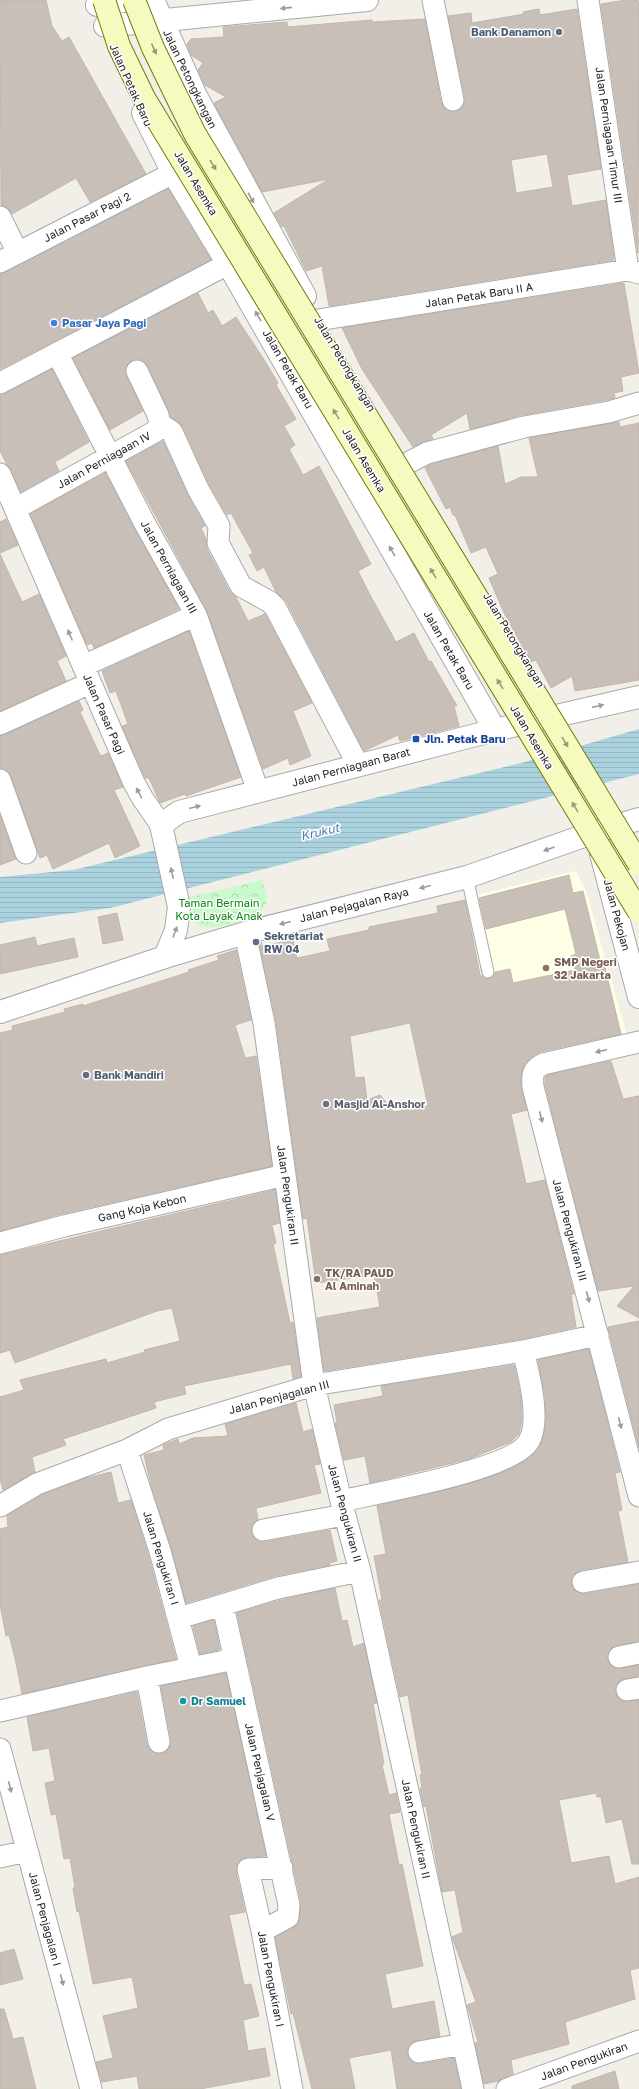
<svg xmlns="http://www.w3.org/2000/svg" width="639" height="2089" viewBox="0 0 639 2089" font-family="'Golos Text',sans-serif">
<defs>
<pattern id="park-crowns" width="20" height="18" patternUnits="userSpaceOnUse"><rect width="20" height="18" fill="#c8facc"/><path d="M2 6a3 3 0 1 1 6 0M12 15a3 3 0 1 1 6 0" fill="none" stroke="#acd6af"/></pattern>
<pattern id="water-rules" width="6" height="5" patternUnits="userSpaceOnUse"><rect width="6" height="5" fill="#aad3df"/><path d="M0 2.5h6" fill="none" stroke="#92b5bf"/></pattern>
</defs>
<rect width="100%" height="100%" fill="#f2efe9"/>
<path fill="#ffffe5" d="M576 871 586 891 628 1039 503 1061 468 897Z"/>
<path fill="url(#park-crowns)" d="M262 880C264 886 268 896 267 901 264 918 215 931 201 926 196 924 191 920 187 917L186 898Z"/>
<path fill="url(#water-rules)" d="M639 729V774L110 908 0 923V877L73 870 521 763Z"/>
<path fill="#c7bfb8" stroke="#c4b6ab" fill-rule="evenodd" d="M0 0H46L52 26 62 41 69 37 146 174 90 202 76 178 12 214 7 207 1 205Z
M626 0H638L639 7 638 253 601 4Z
M539 9 540 15 577 9 601 169 567 175 572 206 606 200 614 260 329 306 322 266 306 271 284 226 282 227 274 213 329 179 262 192 214 103 226 97 205 85 198 70 203 63 191 55 187 44 191 39 224 37 223 27 287 22 288 27 372 20 373 22 425 19 441 102 444 108 455 112 461 109 464 103 465 98 448 16 471 13 472 23 524 14 523 12ZM547 154 553 187 516 193 511 160Z
M168 189 211 260 0 369V274Z
M624 283 639 373 621 377 623 391 614 393 615 398 606 400 522 415 470 429 467 413 431 435 433 439 413 447 362 369 342 328Z
M198 293 208 313 213 310 222 326 236 317 263 358 278 383 276 385 296 419 284 426 295 445 289 449 303 475 319 466 371 564 358 571 369 593 396 642 414 633 429 662 431 661 457 706H454L459 726 400 741 398 735 364 751 286 601 276 592 264 567 257 571 249 555 253 553 231 513 227 515 209 484 183 427 171 417 148 366 143 361 138 359 132 360 127 365 125 370 143 411 110 430 73 358Z
M52 369 89 442 55 462 59 471 21 492 0 451V395Z
M619 422 620 427 639 423V680L575 691 572 676 551 688 536 660 531 662 504 613 489 578 498 574 486 547 471 553 455 515H453L450 507 446 509 425 468 431 464 498 446 505 484 521 477H538L529 438Z
M163 441 187 494 205 526 201 528 206 539 207 549 230 592 236 597 248 621 265 614 312 703 293 711 311 756 290 765 288 758 263 769 207 611 126 461Z
M105 473 179 609 94 648 92 643 87 645 30 514Z
M6 519 18 545 0 553V522Z
M0 554 22 602 39 594 66 656 57 661 66 681 0 711Z
M189 631 241 777 186 796 185 794 160 803 149 778H145L122 726 128 724 116 691 110 693 102 671Z
M79 701 83 710 80 712 99 753 101 756 108 753 123 787 114 790 140 846 115 858 109 843 53 869 47 855 40 858 11 776 7 771 0 768V736Z
M0 816 16 859 0 865Z
M569 875 573 893 583 891 600 960 603 959 621 1034 540 1052 532 1057 524 1065 521 1075V1088L527 1110 511 1114 526 1184 545 1180 574 1294 571 1295 576 1327 521 1339 324 1371 317 1318 380 1307 374 1275 316 1283 307 1218 303 1219 276 1021 259 942H261L262 946 293 940 297 958 330 951 327 939 369 930V927L438 913 437 906 465 900 480 975 486 979 492 977 495 972 510 969 513 983 575 970 571 956 576 954 565 909 486 929 479 898ZM410 1023 428 1106 394 1112 380 1095 367 1100 364 1077 355 1078 350 1036Z
M117 913 123 940 103 944 98 917Z
M35 937 37 946 74 938 78 957 0 974V945Z
M236 950 251 1020 235 1025 245 1058 256 1056 272 1166 61 1214 0 1231V1033L13 1030 12 1026 65 1012 64 1009 83 1004V1006L189 972 188 970 219 960 217 956Z
M611 1061 623 1099 639 1096V1318L617 1306 634 1286 598 1291 545 1085V1077L548 1075Z
M275 1190 280 1223 272 1225 276 1243 273 1244 290 1323 293 1322 301 1376 293 1379 291 1364 184 1386 186 1394 154 1402 156 1408 63 1439 66 1445 32 1457 35 1472 3 1490 0 1479V1397L24 1390 20 1380 106 1359 107 1363 145 1352 144 1350 180 1341 172 1308 157 1311 15 1363 10 1350 0 1353V1255Z
M639 1321V1448L608 1327Z
M589 1349 620 1472 615 1473 622 1510 618 1511 628 1562 581 1570 572 1578 571 1584 574 1590 585 1594 639 1584V1641L611 1648 608 1653 607 1659 610 1665 616 1668 639 1665V1676L620 1681 616 1685 615 1692 618 1698 623 1701 639 1700V1864H632L622 1819 606 1823 601 1797H597L596 1793 559 1800 571 1863 609 1856 615 1884 639 1877V1968L630 1970 635 1999 565 2022 569 2044 511 2060 513 2074 498 2081 484 2084 475 2043 478 2042 467 2005 476 2002 452 1937 463 1932 455 1890 442 1892 426 1806 424 1807 420 1788H422L420 1775H422L408 1695 400 1697 379 1600H382L374 1556 386 1554 377 1506 475 1482 504 1472 526 1460 540 1446 546 1423 545 1396 538 1360Z
M514 1365 521 1398 522 1420 519 1434 511 1442 469 1459 370 1483 365 1456 344 1460 335 1423H337L334 1405 383 1396 381 1386Z
M296 1403 303 1432 312 1429 320 1464 314 1465 321 1493 256 1508 258 1520 252 1526 251 1533 259 1541 265 1542 330 1530 337 1561 329 1563 330 1565 275 1576 186 1603 171 1547 151 1485 144 1455 164 1450 163 1445 178 1439 179 1444 193 1438 228 1436 225 1424Z
M111 1472 118 1503 131 1500 148 1554 176 1659 22 1694 15 1658 9 1635 6 1636 0 1604V1529L8 1527 7 1516 42 1495 86 1478Z
M335 1588 342 1621 347 1620 353 1647 364 1643 377 1703 373 1704 384 1764 382 1765 389 1795 396 1793 400 1812 389 1814 399 1865 402 1864 423 1966 385 1974 392 2009 434 2001 440 2036 412 2043 408 2048 407 2055 410 2060 421 2064 454 2058 461 2089H397L391 2050 349 2058 355 2089H312L293 2013 291 2014 275 1937 298 1924 301 1902 237 1613 281 1600Z
M214 1620 220 1650 200 1654 193 1626Z
M226 1673 266 1856 247 1857 241 1860 237 1864 236 1872 245 1912 229 1915 244 1985 251 1984 259 2016 243 2020 248 2051 265 2048 270 2076 200 2089H139L137 2076 102 2082 96 2062 113 2058 103 2016 138 2008 132 1977 93 1984 79 1911 77 1912 73 1888H75L70 1858 64 1859 56 1814 51 1815 45 1783 55 1781 49 1748 33 1751 27 1717 137 1692 147 1745 155 1753 162 1754 167 1751 171 1740 161 1686Z
M14 1949 23 1979 0 1985V1953Z
M0 2009H4L13 2039 23 2037 36 2089H0Z
M615 2071 619 2089H572V2086Z"/>
<g fill="none" stroke-linecap="round" stroke-linejoin="round">
<defs>
<path id="service" d="M467 877 488 972"/>
<path id="minor" d="M433 0 453 100
M588 0 628 270
M0 217 18 253
M0 262 173 173
M318 320 628 270 639 273
M57 353 144 522 196 615 258 791
M0 383 228 264
M160 424 172 432 198 489 219 526 218 543 241 586 270 602 275 607 358 765
M406 464 427 453 524 427 609 412 639 403
M0 474 134 783 143 799 161 825
M15 509 156 431 160 424 158 415 137 371
M83 666 196 615
M0 724 90 683
M0 780 26 853
M245 933 264 1023 314 1385 341 1501 360 1571 473 2089
M639 1042 543 1064C532 1070 532 1075 533 1087L639 1496
M0 1243 64 1226 285 1175
M127 1450 160 1551 191 1667
M341 1501C376 1493 514 1470 529 1441 541 1420 529 1374 523 1351
M0 1506 37 1484 127 1450 168 1429 314 1385 523 1351 598 1335
M263 1530 344 1515
M583 1582 639 1572
M223 1606 289 1905 288 1917 262 1931
M179 1618 278 1588 360 1571
M619 1657 639 1653
M627 1690 639 1688
M0 1711 147 1677
M159 1742 147 1677 235 1659
M0 1749 91 2089
M0 1857 27 1851
M282 1868 248 1869 262 1931 292 2089
M419 2052 463 2044
M507 2089 639 2041"/>
<path id="tertiary" d="M153 0 196 96 305 296
M97 5 130 0
M105 26 367 0
M143 113 173 173 228 264 495 730
M601 854 639 997
M165 957 176 930 179 907 161 825 179 812 495 730 639 697
M0 1012 165 957 245 933 467 877 595 832 639 819"/>
</defs>
<use href="#service" stroke="#a9a9a9" stroke-width="13"/>
<use href="#minor" stroke="#a9a9a9" stroke-width="23"/>
<use href="#tertiary" stroke="#a9a9a9" stroke-width="24"/>
<use href="#service" stroke="#fff" stroke-width="11"/>
<use href="#minor" stroke="#fff" stroke-width="21"/>
<use href="#tertiary" stroke="#fff" stroke-width="22"/>
<defs>
<path id="secondary-bridge" d="M104 0 119 46 144 98 639 912
M134 0 153 48 195 134 639 864"/>
</defs>
<use href="#secondary-bridge" stroke="#707d05" stroke-width="24" stroke-linecap="butt"/>
<use href="#secondary-bridge" stroke="#f7fabf" stroke-width="22"/>
</g>
<defs><path id="oneway-solid" d="M-6-.8H1V-3.2L6.5 0L1 3.2V.8H-6Z"/></defs>
<g fill="#9c9c9c">
<use href="#oneway-solid" transform="translate(286 8) rotate(174)"/>
<use href="#oneway-solid" transform="translate(251 198) rotate(61)"/>
<use href="#oneway-solid" transform="translate(258 316) rotate(-120)"/>
<use href="#oneway-solid" transform="translate(392 551) rotate(-120)"/>
<use href="#oneway-solid" transform="translate(70 635) rotate(-113)"/>
<use href="#oneway-solid" transform="translate(598 706) rotate(-13)"/>
<use href="#oneway-solid" transform="translate(139 793) rotate(-118)"/>
<use href="#oneway-solid" transform="translate(195 807) rotate(-14)"/>
<use href="#oneway-solid" transform="translate(549 849) rotate(160)"/>
<use href="#oneway-solid" transform="translate(172 873) rotate(-102)"/>
<use href="#oneway-solid" transform="translate(425 887) rotate(166)"/>
<use href="#oneway-solid" transform="translate(285 923) rotate(166)"/>
<use href="#oneway-solid" transform="translate(175 932) rotate(-70)"/>
<use href="#oneway-solid" transform="translate(601 1051) rotate(167)"/>
<use href="#oneway-solid" transform="translate(541 1117) rotate(75)"/>
<use href="#oneway-solid" transform="translate(588 1297) rotate(75)"/>
<use href="#oneway-solid" transform="translate(620 1423) rotate(76)"/>
<use href="#oneway-solid" transform="translate(10 1787) rotate(75)"/>
<use href="#oneway-solid" transform="translate(62 1980) rotate(75)"/>
</g>
<g fill="#979978">
<use href="#oneway-solid" transform="translate(154 49) rotate(66)"/>
<use href="#oneway-solid" transform="translate(213 165) rotate(59)"/>
<use href="#oneway-solid" transform="translate(336 414) rotate(-121)"/>
<use href="#oneway-solid" transform="translate(433 573) rotate(-121)"/>
<use href="#oneway-solid" transform="translate(500 684) rotate(-121)"/>
<use href="#oneway-solid" transform="translate(565 742) rotate(59)"/>
<use href="#oneway-solid" transform="translate(575 807) rotate(-121)"/>
</g>
<g fill="#5c6f8a" stroke="#fff" stroke-width="1.5">
<circle cx="559" cy="32" r="4"/>
<circle cx="256" cy="942" r="4"/>
<circle cx="86" cy="1075" r="4"/>
</g>
<circle fill="#3f7fe0" stroke="#fff" stroke-width="1.5" cx="54" cy="323" r="4"/>
<rect fill="#1a4fb4" stroke="#fff" stroke-width="1.5" x="412" y="735" width="8" height="8" rx="2"/>
<g fill="#8d6e63" stroke="#fff" stroke-width="1.5">
<circle cx="546" cy="968" r="4"/>
<circle cx="317" cy="1279" r="4"/>
</g>
<circle fill="#6b7280" stroke="#fff" stroke-width="1.5" cx="326" cy="1104" r="4"/>
<circle fill="#0f9aa8" stroke="#fff" stroke-width="1.5" cx="183" cy="1701" r="4"/>
<g text-anchor="middle" stroke-width="3" stroke-linejoin="round" paint-order="stroke">
<g font-size="11" font-weight="bold" fill="#4e5e75" stroke="#fff" text-anchor="start">
<text x="551" y="36" text-anchor="end">Bank Danamon</text>
<text x="264" y="940">Sekretariat<tspan x="264" dy="13">RW 04</tspan></text>
<text x="94" y="1079">Bank Mandiri</text>
</g>
<g font-size="11" fill="#222" stroke="#fff">
<text transform="translate(190 79) rotate(64)" y="4">Jalan Petongkangan</text>
<text transform="translate(131 85) rotate(66)" y="4">Jalan Petak Baru</text>
<text transform="translate(609 135) rotate(82)" y="4">Jalan Perniagaan Timur III</text>
<text transform="translate(196 183) rotate(59)" y="4">Jalan Asemka</text>
<text transform="translate(87 217) rotate(-27)" y="4">Jalan Pasar Pagi 2</text>
<text transform="translate(479 295) rotate(-9)" y="4">Jalan Petak Baru II A</text>
<text transform="translate(345 364) rotate(59)" y="4">Jalan Petongkangan</text>
<text transform="translate(288 369) rotate(60)" y="4">Jalan Petak Baru</text>
<text transform="translate(104 460) rotate(-29)" y="4">Jalan Perniagaan IV</text>
<text transform="translate(364 460) rotate(59)" y="4">Jalan Asemka</text>
<text transform="translate(169 567) rotate(61)" y="4">Jalan Perniagaan III</text>
<text transform="translate(514 640) rotate(59)" y="4">Jalan Petongkangan</text>
<text transform="translate(449 650) rotate(60)" y="4">Jalan Petak Baru</text>
<text transform="translate(104 714) rotate(66)" y="4">Jalan Pasar Pagi</text>
<text transform="translate(532 737) rotate(59)" y="4">Jalan Asemka</text>
<text transform="translate(351 767) rotate(-15)" y="4">Jalan Perniagaan Barat</text>
<text transform="translate(354 905) rotate(-14)" y="4">Jalan Pejagalan Raya</text>
<text transform="translate(617 915) rotate(75)" y="4">Jalan Pekojan</text>
<text transform="translate(288 1195) rotate(82)" y="4">Jalan Pengukiran II</text>
<text transform="translate(142 1208) rotate(-13)" y="4">Gang Koja Kebon</text>
<text transform="translate(570 1230) rotate(75)" y="4">Jalan Pengukiran III</text>
<text transform="translate(279 1397) rotate(-15)" y="4">Jalan Penjagalan III</text>
<text transform="translate(345 1513) rotate(75)" y="4">Jalan Pengukiran II</text>
<text transform="translate(161 1558) rotate(73)" y="4">Jalan Pengukiran I</text>
<text transform="translate(260 1772) rotate(77)" y="4">Jalan Penjagalan V</text>
<text transform="translate(416 1829) rotate(78)" y="4">Jalan Pengukiran II</text>
<text transform="translate(45 1919) rotate(75)" y="4">Jalan Penjagalan I</text>
<text transform="translate(271 1979) rotate(79)" y="4">Jalan Pengukiran I</text>
<text transform="translate(584 2061) rotate(-20)" y="4">Jalan Pengukiran</text>
</g>
<g font-size="11" font-weight="bold" fill="#366cbe" stroke="#fff" text-anchor="start">
<text x="62" y="327">Pasar Jaya Pagi</text>
</g>
<g font-size="11" font-weight="bold" fill="#164399" stroke="#fff" text-anchor="start">
<text x="424" y="743">Jln. Petak Baru</text>
</g>
<g font-size="11" fill="#0c8416" stroke="#fff">
<text x="219" y="907">Taman Bermain<tspan x="219" dy="13">Kota Layak Anak</tspan></text>
</g>
<g font-size="11" font-weight="bold" fill="#785e54" stroke="#fff" text-anchor="start">
<text x="554" y="966">SMP Negeri<tspan x="554" dy="13">32 Jakarta</tspan></text>
<text x="325" y="1277">TK/RA PAUD<tspan x="325" dy="13">Al Aminah</tspan></text>
</g>
<g font-size="11" font-weight="bold" fill="#5b616d" stroke="#fff" text-anchor="start">
<text x="334" y="1108">Masjid Al-Anshor</text>
</g>
<g font-size="11" font-weight="bold" fill="#0d838f" stroke="#fff" text-anchor="start">
<text x="191" y="1705">Dr Samuel</text>
</g>
<g font-size="12" font-style="italic" fill="#4a7aab" stroke="#fff">
<text transform="translate(320 832) rotate(-13)" y="4">Krukut</text>
</g>
</g>
</svg>
